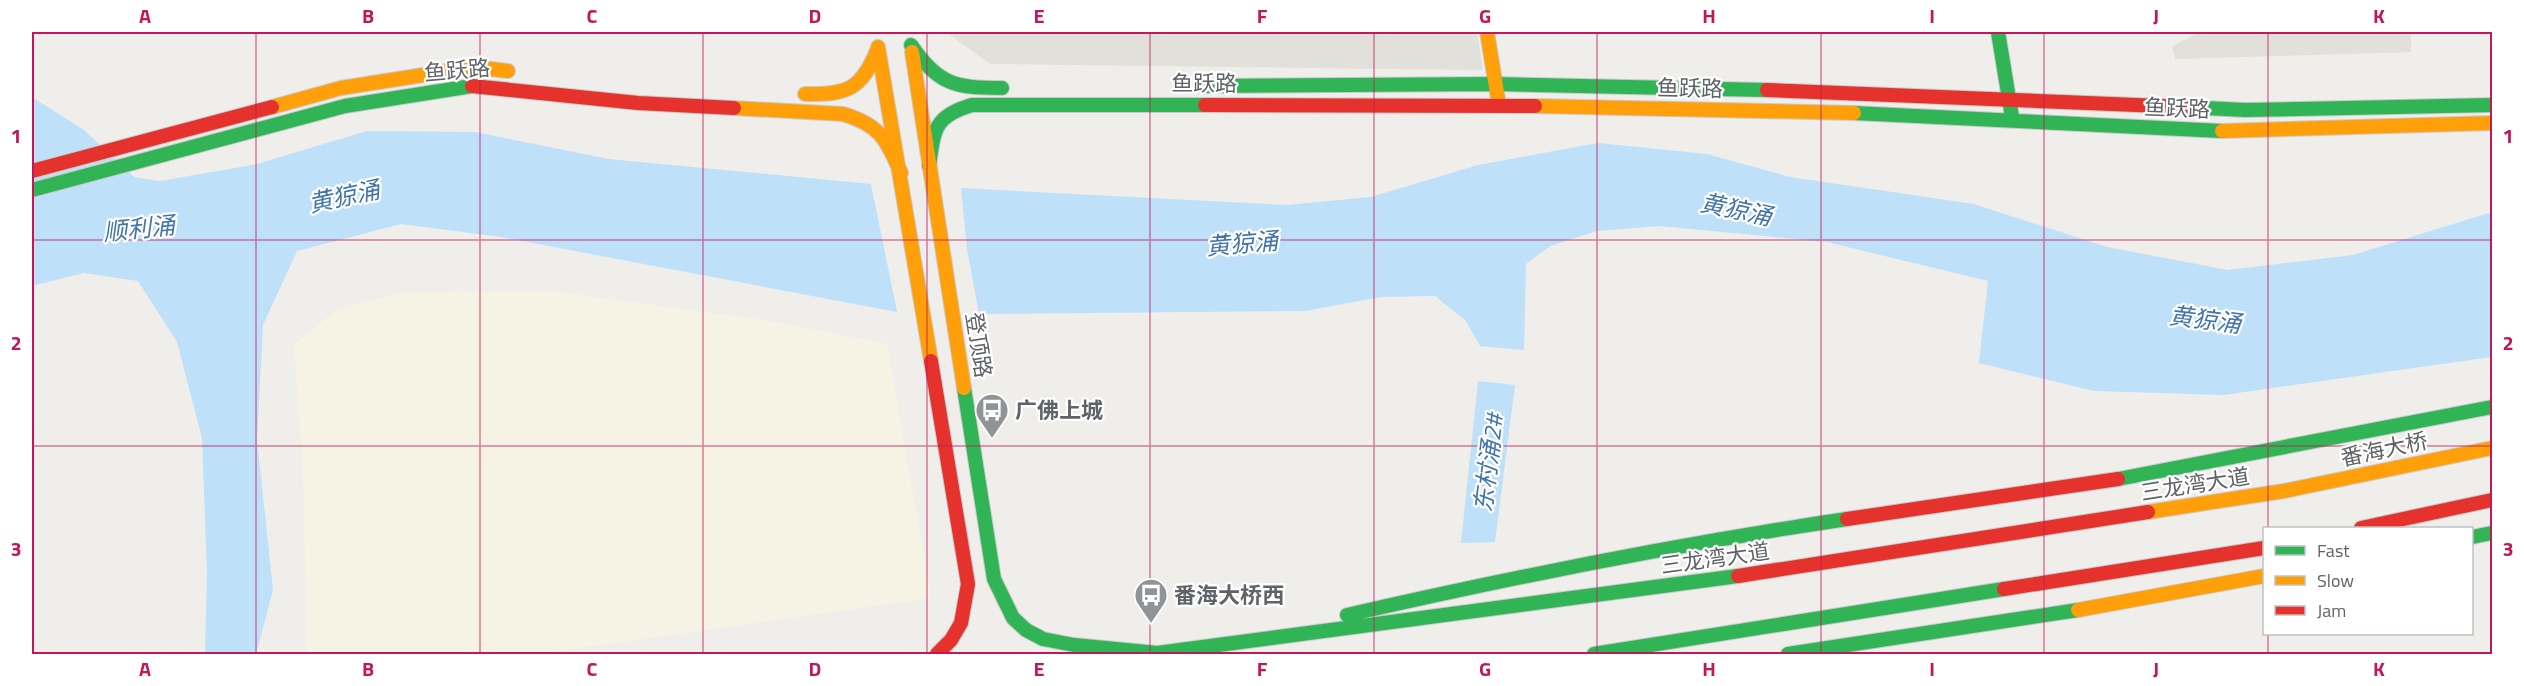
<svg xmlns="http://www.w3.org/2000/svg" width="2524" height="686" viewBox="0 0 2524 686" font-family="'Titillium Web','Noto Sans SC',sans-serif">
<rect width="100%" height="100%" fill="#efeeea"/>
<path fill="#f7f3e4" d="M550 291 771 321 887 344 931 598 537 654H307L303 470 294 345 336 310 400 293Z"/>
<path fill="#e2e0da" d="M946 32H1477L1483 70 990 64Z
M2201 32H2411V52L2175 59 2172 46Z"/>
<path fill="#bfe0f9" d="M32 97 84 130 134 177 160 181 257 164 367 131 475 132 609 159 871 184 897 312 501 237 401 224 297 251 263 325 257 440 273 590 256 654H205L207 572 202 438 177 342 138 281 84 273 32 286Z
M1598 143 1707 154 1790 177 1974 204 2107 247 2228 270 2353 255 2492 212V357L2223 395 2094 391 1979 363 1988 281 1827 242 1659 226 1597 231 1550 246 1526 264 1524 350 1480 346 1466 321 1435 296 1381 297 1305 311 979 314 967 249 961 188 1286 205 1371 197 1478 165Z
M1478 381 1515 385 1495 542 1461 543Z"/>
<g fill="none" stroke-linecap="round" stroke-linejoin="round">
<defs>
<path id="fast" d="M1998 32 2012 117
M911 45C938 85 956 88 1002 88
M1203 86 1495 84 1767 90
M2186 107 2245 110 2492 105
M1854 113 2222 131
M929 166C934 130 934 116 972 105H1205
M32 190 345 106 472 86
M964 388 994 579 1013 618 1026 630 1043 639 1074 645 1157 653
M2118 479 2492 407
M2472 537 2492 533
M1347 615C1513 577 1679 544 1847 519
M1150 654 1738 576
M1594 654 2004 589
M1788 654 2078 610"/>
<path id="slow" d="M1487 32 1498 99
M878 47 931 361
M912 52 964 388
M805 94C848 95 862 89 878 48
M1535 106 1854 113
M272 107 341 88 474 67 508 71
M734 108 843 114C880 125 886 139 901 173
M2222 131 2492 123
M2148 512 2284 491 2492 448
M2078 610 2264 576"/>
<path id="jam" d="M472 86 638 103 734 108
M1767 90 2186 107
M1205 105 1535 106
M32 171 272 107
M931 361 968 584 961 623 951 640 937 654
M1847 519 2118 479
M2361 528 2492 500
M1738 576 2148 512
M2004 589 2264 548"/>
</defs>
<use href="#fast" stroke="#cacacb" stroke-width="16"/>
<use href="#slow" stroke="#cacacb" stroke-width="16"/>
<use href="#jam" stroke="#cacacb" stroke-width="16"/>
<use href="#fast" stroke="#30b455" stroke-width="14"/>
<use href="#slow" stroke="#ff9f0a" stroke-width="14"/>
<use href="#jam" stroke="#e5322d" stroke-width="14"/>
</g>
<path fill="none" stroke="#c2185b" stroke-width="1.5" stroke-opacity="0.55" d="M256 32V654M480 32V654M703 32V654M927 32V654M1150 32V654M1374 32V654M1597 32V654M1821 32V654M2044 32V654M2268 32V528M32 240H2492M32 446H2492M2268 634V654"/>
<defs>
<symbol id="bus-pin" viewBox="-11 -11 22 30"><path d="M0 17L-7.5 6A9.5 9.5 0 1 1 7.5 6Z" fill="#919496" stroke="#fff"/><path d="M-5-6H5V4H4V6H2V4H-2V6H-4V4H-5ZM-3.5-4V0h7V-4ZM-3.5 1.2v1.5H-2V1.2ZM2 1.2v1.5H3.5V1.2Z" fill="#fff"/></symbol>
</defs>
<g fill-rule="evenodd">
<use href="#bus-pin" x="973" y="391" width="38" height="52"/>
<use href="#bus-pin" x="1132" y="576" width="38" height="52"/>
</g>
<g text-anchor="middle" stroke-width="4.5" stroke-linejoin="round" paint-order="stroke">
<g font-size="22" fill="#5f6368" stroke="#fff">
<text transform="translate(457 70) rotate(-5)" y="8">鱼跃路</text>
<text x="1204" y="91">鱼跃路</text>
<text transform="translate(1690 88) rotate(1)" y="8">鱼跃路</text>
<text transform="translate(2177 108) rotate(2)" y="8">鱼跃路</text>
<text transform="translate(979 345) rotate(81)" y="8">登顶路</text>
<text transform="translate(2384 449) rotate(-12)" y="8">番海大桥</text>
<text transform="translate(2195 484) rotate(-9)" y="8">三龙湾大道</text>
<text transform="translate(1715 558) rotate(-8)" y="8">三龙湾大道</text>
</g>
<g font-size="22" font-weight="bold" fill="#5f6368" stroke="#fff" text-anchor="start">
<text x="1015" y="418">广佛上城</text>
<text x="1174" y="603">番海大桥西</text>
</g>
<g font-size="24" font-style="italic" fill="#4174aa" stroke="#fff">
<text transform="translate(344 197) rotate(-12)" y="8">黄猄涌</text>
<text transform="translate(1736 210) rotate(12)" y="8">黄猄涌</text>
<text transform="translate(139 229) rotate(-6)" y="8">顺利涌</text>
<text transform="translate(1242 244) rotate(-5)" y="8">黄猄涌</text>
<text transform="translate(2205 320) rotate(7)" y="8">黄猄涌</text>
<text transform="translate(1489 463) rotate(-83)" y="8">东村涌2#</text>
</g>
</g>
<rect width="2524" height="686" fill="none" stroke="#ffffff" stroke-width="66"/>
<rect x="2263" y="527" width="210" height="108" fill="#ffffff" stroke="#bfc1c3" stroke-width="1.5"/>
<rect x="2275" y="546" width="30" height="9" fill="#30b455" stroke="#bfc1c3" stroke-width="1.5"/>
<text x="2317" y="557" font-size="18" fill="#5f6368">Fast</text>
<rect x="2275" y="576" width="30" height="9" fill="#ff9f0a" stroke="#bfc1c3" stroke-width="1.5"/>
<text x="2317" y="587" font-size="18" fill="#5f6368">Slow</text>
<rect x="2275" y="606" width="30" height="9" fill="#e5322d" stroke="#bfc1c3" stroke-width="1.5"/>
<text x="2317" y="617" font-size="18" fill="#5f6368">Jam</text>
<rect x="33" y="33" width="2458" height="620" fill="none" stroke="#c2185b" stroke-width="2"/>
<g font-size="20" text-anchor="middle" font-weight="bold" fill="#c2185b">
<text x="145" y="23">A</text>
<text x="368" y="23">B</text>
<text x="592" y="23">C</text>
<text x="815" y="23">D</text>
<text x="1039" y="23">E</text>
<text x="1262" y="23">F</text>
<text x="1485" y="23">G</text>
<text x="1709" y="23">H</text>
<text x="1932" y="23">I</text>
<text x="2156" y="23">J</text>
<text x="2379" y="23">K</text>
<text x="16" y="143">1</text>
<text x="2508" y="143">1</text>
<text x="16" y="350">2</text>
<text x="2508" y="350">2</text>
<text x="16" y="556">3</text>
<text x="2508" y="556">3</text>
<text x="145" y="676">A</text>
<text x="368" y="676">B</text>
<text x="592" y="676">C</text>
<text x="815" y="676">D</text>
<text x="1039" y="676">E</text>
<text x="1262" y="676">F</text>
<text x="1485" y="676">G</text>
<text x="1709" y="676">H</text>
<text x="1932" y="676">I</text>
<text x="2156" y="676">J</text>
<text x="2379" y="676">K</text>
</g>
</svg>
